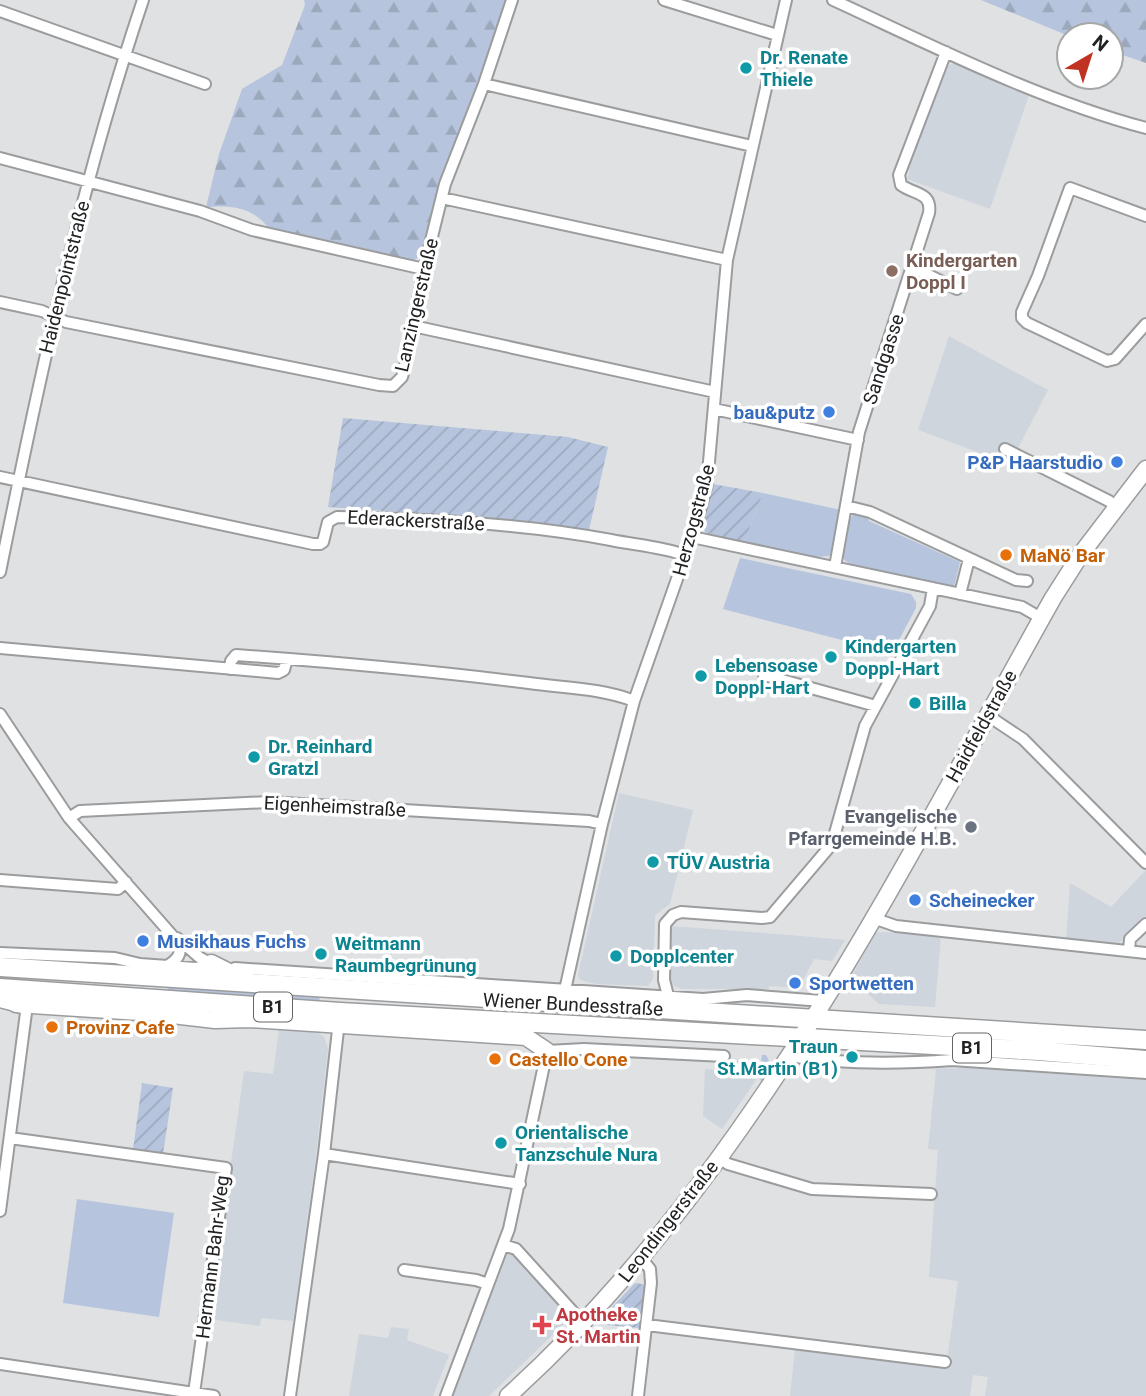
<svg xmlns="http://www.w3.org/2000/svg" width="1146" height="1396" viewBox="0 0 1146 1396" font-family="Roboto,sans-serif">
<defs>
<pattern id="forest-firs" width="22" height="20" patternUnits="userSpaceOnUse" patternTransform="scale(1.75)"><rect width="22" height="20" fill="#b6c5dd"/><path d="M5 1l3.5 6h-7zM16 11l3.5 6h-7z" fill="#9ca9bd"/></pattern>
<pattern id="garden-furrows" width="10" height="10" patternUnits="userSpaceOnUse" patternTransform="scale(1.75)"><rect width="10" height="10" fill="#b6c5dd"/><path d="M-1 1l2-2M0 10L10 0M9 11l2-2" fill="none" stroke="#9ca9bd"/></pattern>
</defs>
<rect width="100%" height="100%" fill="#dfe1e3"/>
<path fill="#cfd5dd" d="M956 63 1029 95 990 209 907 179 910 171 907 170 949 65Z
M949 336 1048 390 1010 464 918 430Z
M619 793 693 810 670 904 655 915 653 979 648 986 596 984 580 980 578 975Z
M1146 870V917L1118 944 1066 939 1070 883 1111 907Z
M670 926 789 935 845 940 832 961 814 959 799 988 769 986V989H682L674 986 670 981Z
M883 932 941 936 935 1007 879 1004 866 992 843 991 876 933Z
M279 1030 317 1032 324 1037 328 1049 315 1163 293 1321 261 1318 260 1326 209 1319 244 1071 273 1074Z
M967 1068 1146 1080V1396H985L988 1377 973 1375 970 1396H790L795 1349 946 1368 958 1281 929 1277 938 1150 928 1149 936 1069Z
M705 1069 750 1072 756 1077V1080L722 1129 703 1116Z
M508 1253H515L571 1317 489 1396H452Z
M391 1327 409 1329 407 1340 449 1355 433 1396H349L359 1334 388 1338Z"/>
<path fill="#b6c5dd" d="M763 493 841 510 833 550 829 556 816 557 744 543Z
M856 512 868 516 869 521 960 562 954 587 850 564C846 561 843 560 842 555 839 546 848 517 856 512Z
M740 558 911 594 916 602V608L892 653 723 609Z
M168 986 318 996 320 999 316 1003 167 993Z
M762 1055H766C773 1066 769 1073 762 1083L756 1070 737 1068V1061L761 1063Z
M77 1199 174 1213 159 1317 63 1303Z"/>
<path fill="url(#forest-firs)" d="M304 0H508L449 158 436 199 423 255 412 261 270 230C254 207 232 205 206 207L219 154 242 89 282 65 305 5Z
M981 0H1146V63L1111 51V35L1069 36Z"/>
<path fill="url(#garden-furrows)" d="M343 418 568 437 608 447 589 530 524 521 328 507Z
M713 484 763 493 744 543C734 541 720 541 710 536 694 529 710 496 713 484Z
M142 1083 173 1088 163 1154 133 1150Z
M638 1283 644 1285 645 1289 639 1328 596 1324 634 1284Z"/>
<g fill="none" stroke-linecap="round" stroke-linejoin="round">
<defs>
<path id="street" d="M664 0 777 35
M833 0C935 47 1037 99 1146 128
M0 11 205 84
M484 84 752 146
M0 158 200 211 252 230 424 269
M442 198 727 260
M1146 216 1070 188 1038 276 1022 312V318L1027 323 1107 361 1115 359 1146 324
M912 267 957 289
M0 302 42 311 66 322 379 385 393 386 402 377 405 366 424 269 445 184 484 84 512 0
M413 326 715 392
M714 409 858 440
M1005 449 1109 501 1116 507
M0 477 313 544H320L323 542 328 522 337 517C429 519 520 523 611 540 636 545 662 547 685 555
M846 506 870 512 1016 580 1027 581
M692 537 1022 607 1041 618
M835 567 859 432 929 213C932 192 915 195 901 185L899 175 946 52
M0 572C39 379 80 187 143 0
M960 594 969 559
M0 648 278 673 284 670 287 659
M230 669 231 661 236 655C334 662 432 671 529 683 563 688 602 688 634 701
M764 675 876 706
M0 714 69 818 178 942C183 954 177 960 167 966
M987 715 1023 739 1146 863
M69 818 80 811 268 802 589 821 602 824
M0 880 118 889 126 882
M873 918 896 926 1146 953
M177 938 199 957 211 964
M1129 951 1130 939 1146 924
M0 953 115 958 140 964 195 968 216 965
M235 968 703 999 747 995 822 1001
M565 990 602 824 634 701 696 525 707 484 727 260 786 0
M668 996 664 980 665 924 673 915 681 912 762 918 770 917 832 844 865 726 930 606 933 588
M788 1056C841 1064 898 1064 952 1060L1146 1073
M10 1138 226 1168 194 1393
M324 1154 520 1184
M718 1157 728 1164 812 1189 931 1194
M0 1211 27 1005
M503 1245 516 1249 583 1323
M404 1270 476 1280 488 1284
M647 1325 945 1362
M0 1364 214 1396
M290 1396 324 1154 339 1021
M446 1396 509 1229 547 1051 584 1049 724 1056
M638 1396 651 1283 650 1269 642 1259"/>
<path id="secondary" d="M16 1004 155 1013 215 1020 249 1019 526 1037 547 1051
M508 1396C749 1179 896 877 1053 598L1081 554 1146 469"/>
<path id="primary" d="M211 964 233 975 244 976
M0 967 1146 1040
M0 988 340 1012 1039 1051 1146 1060
M0 998 27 1005"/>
</defs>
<use href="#street" stroke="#9b9c9e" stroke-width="14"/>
<use href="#secondary" stroke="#9b9c9e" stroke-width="19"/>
<use href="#primary" stroke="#9b9c9e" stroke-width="21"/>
<use href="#street" stroke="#fff" stroke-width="10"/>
<use href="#secondary" stroke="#fff" stroke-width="16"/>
<use href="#primary" stroke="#fff" stroke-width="18"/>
</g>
<g fill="#0f9aa8" stroke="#fff" stroke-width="2.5">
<circle cx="746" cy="68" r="7"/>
<circle cx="831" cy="657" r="7"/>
<circle cx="701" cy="676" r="7"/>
<circle cx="915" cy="703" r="7"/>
<circle cx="254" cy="757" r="7"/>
<circle cx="653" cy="862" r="7"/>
<circle cx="321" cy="954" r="7"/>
<circle cx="616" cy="956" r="7"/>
<circle cx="852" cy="1057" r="7"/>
<circle cx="501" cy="1143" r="7"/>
</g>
<circle fill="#8d6e63" stroke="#fff" stroke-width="2.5" cx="892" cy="271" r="7"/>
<g fill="#3f7fe0" stroke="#fff" stroke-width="2.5">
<circle cx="829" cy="412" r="7"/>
<circle cx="1117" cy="462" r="7"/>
<circle cx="915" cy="900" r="7"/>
<circle cx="143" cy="941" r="7"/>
<circle cx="795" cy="983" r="7"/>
</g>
<g fill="#e8710a" stroke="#fff" stroke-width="2.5">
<circle cx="1006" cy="555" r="7"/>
<circle cx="52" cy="1027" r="7"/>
<circle cx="495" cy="1059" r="7"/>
</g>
<circle fill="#6b7280" stroke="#fff" stroke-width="2.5" cx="971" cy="827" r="7"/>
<path fill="#e0444e" stroke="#fff" stroke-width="2.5" d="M538.5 1314.5h7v7h7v7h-7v7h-7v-7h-7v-7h7z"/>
<g text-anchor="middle" stroke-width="7" stroke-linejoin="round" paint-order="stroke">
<g fill="#fff" stroke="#646465" stroke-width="2">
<rect x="254" y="992.5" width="38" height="29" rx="5"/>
<rect x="953" y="1033.5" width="38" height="29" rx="5"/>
</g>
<g font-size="18" font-weight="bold" fill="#212223">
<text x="273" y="1013">B1</text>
<text x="972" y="1054">B1</text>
</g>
<g font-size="19" font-weight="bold" fill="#0d838f" stroke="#fff" text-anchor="start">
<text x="760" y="64">Dr. Renate<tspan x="760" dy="22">Thiele</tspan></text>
<text x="845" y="653">Kindergarten<tspan x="845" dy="22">Doppl-Hart</tspan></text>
<text x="715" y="672">Lebensoase<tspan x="715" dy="22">Doppl-Hart</tspan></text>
<text x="929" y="710">Billa</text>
<text x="268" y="753">Dr. Reinhard<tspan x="268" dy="22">Gratzl</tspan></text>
<text x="667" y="869">TÜV Austria</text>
<text x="335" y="950">Weitmann<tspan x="335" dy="22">Raumbegrünung</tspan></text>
<text x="630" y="963">Dopplcenter</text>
<text x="838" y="1053" text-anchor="end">Traun<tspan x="838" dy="22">St.Martin (B1)</tspan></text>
<text x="515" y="1139">Orientalische<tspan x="515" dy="22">Tanzschule Nura</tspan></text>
</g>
<g font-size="19" font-weight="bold" fill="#785e54" stroke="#fff" text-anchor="start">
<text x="906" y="267">Kindergarten<tspan x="906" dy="22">Doppl I</tspan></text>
</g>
<g font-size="19" fill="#212223" stroke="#fff">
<text transform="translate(64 277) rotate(-76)" y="7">Haidenpointstraße</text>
<text transform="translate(416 305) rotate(-77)" y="7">Lanzingerstraße</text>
<text transform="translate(883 359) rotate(-72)" y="7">Sandgasse</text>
<text transform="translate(416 520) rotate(3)" y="7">Ederackerstraße</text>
<text transform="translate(693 520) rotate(-75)" y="7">Herzogstraße</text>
<text transform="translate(981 726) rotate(-61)" y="7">Haidfeldstraße</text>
<text transform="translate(335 806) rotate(3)" y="7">Eigenheimstraße</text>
<text transform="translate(573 1004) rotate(3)" y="7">Wiener Bundesstraße</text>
<text transform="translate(668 1221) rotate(-52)" y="7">Leondingerstraße</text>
<text transform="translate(212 1257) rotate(-83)" y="7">Hermann Bahr-Weg</text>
</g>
<g font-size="19" font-weight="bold" fill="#366cbe" stroke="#fff" text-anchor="start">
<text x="815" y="419" text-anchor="end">bau&amp;putz</text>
<text x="1103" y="469" text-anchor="end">P&amp;P Haarstudio</text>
<text x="929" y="907">Scheinecker</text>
<text x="157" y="948">Musikhaus Fuchs</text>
<text x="809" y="990">Sportwetten</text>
</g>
<g font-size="19" font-weight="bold" fill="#c56008" stroke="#fff" text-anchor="start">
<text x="1020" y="562">MaNö Bar</text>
<text x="66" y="1034">Provinz Cafe</text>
<text x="509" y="1066">Castello Cone</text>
</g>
<g font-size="19" font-weight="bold" fill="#5b616d" stroke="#fff" text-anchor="end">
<text x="957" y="823">Evangelische<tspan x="957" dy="22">Pfarrgemeinde H.B.</tspan></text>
</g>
<g font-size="19" font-weight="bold" fill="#be3a42" stroke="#fff" text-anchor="start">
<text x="556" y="1321">Apotheke<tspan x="556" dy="22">St. Martin</tspan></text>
</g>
</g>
<g transform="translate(1090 56) rotate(39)"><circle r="33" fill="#ffffff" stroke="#a6a7a7" stroke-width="2"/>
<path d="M0-5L12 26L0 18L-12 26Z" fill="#c03322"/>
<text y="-10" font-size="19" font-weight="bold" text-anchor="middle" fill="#212223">N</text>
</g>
</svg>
